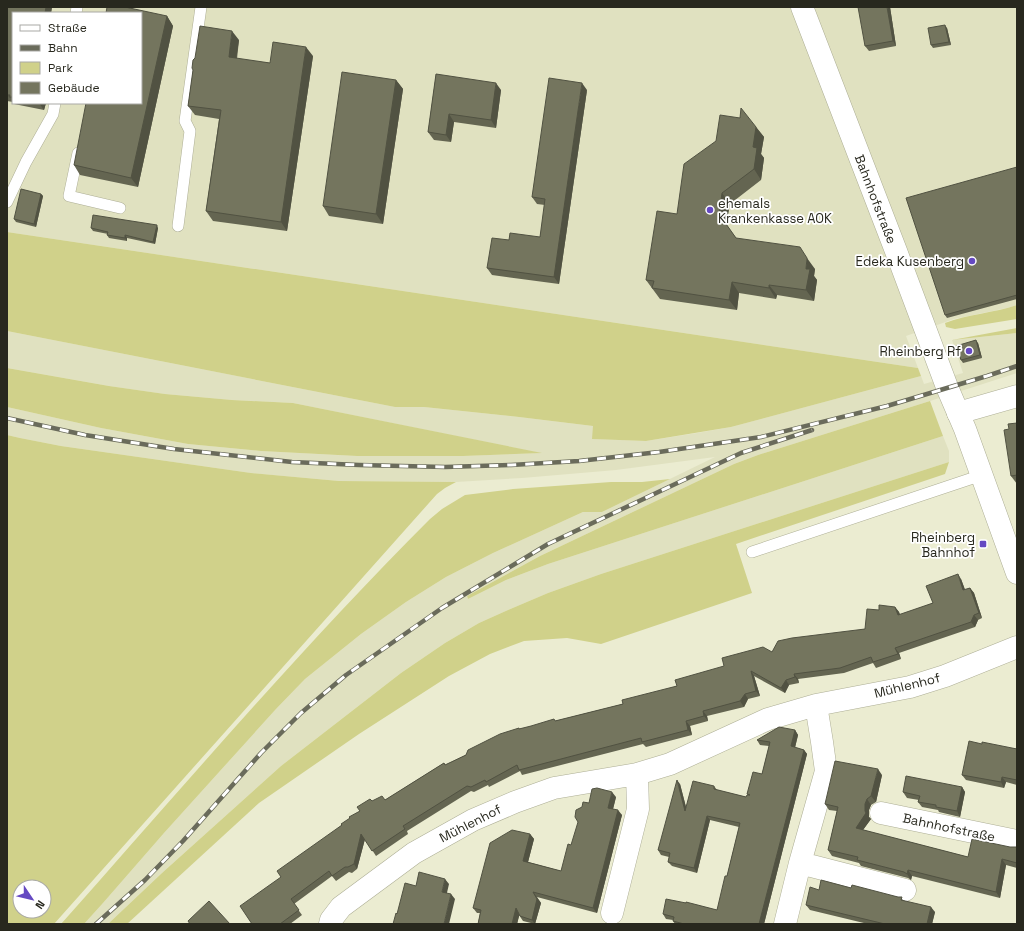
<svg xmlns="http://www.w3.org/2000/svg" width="1024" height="931" viewBox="0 0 1024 931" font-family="'Space Grotesk',sans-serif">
<rect width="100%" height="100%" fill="#ebecd1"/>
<path fill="#e0e1c0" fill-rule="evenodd" d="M7 7H1017V305L1007 308 954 319 906 336 918 368 7 232ZM13 13H141V103H13Z
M7 331 395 407H424L519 417 593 426V439L646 441 697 433 731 427 921 376 924 384 963 373 952 340 1017 333V373L930 401 758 455 734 464 540 556 467 596 468 599 506 580 548 564 943 436 949 451V462L601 574 548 593 508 610 479 623 445 643 401 673 281 766 162 873 108 924H84L103 903 164 833 276 709 305 679 361 634 406 602 446 577 493 553 583 512H602L715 457 616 470 522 478 456 482 339 481 251 473 61 446 20 438 7 435V407L101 428 188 444 261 451 357 456H463L540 453 293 403 232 400 165 394 109 386 7 368Z"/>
<path fill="#d0d18a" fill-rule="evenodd" d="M7 232 918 368 921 376 731 427 646 441 592 439 593 426 519 417 424 407H395L7 331Z
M1017 305V319L955 329 946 327 945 323C968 314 994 313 1017 305Z
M1017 328V333L952 340Z
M7 368 109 386 165 394 232 400 293 403 542 453 463 456H357L261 451 188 444 101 428 7 407Z
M930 401 943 436 548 564 506 580 468 599 467 596 540 556 734 464 758 455Z
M7 435 20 438 61 446 251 473 339 481 456 482 445 488 437 494 54 924H7ZM20 887H44V911H20Z
M949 462 945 474 736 544 752 593 601 644 567 638 524 641 490 654 449 676 359 734 259 803 127 924H108L162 873 281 766 401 673 445 643 479 623 508 610 548 593 601 574Z
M670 479 602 512H583L493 553 446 577 406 602 361 634 305 679 276 709 164 833 103 903 84 924H61C182 788 301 648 430 519L442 509 465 495 513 489 611 482H642Z"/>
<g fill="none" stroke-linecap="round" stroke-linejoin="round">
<defs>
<path id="service" d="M76 13 77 7
M78 153 69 196 120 208
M7 202 26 162 53 114 55 103
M178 226 190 131 185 121 201 7
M752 552 982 475"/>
<path id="minor" d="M958 413 1017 396
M881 813 1017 841
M800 863 905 890
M612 913 638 809 637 774
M330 924 331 920 341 907 414 853 473 820 515 802 554 788 637 774 670 764 768 719 816 705 910 687 945 676 1017 647
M785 924 800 863 826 771 822 742 816 705"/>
<path id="tertiary" d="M802 7 896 251 947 387 965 429 1017 573"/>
</defs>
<use href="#service" stroke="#adae95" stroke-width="12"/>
<use href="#minor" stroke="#adae95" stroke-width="23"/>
<use href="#tertiary" stroke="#adae95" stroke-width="23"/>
<use href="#service" stroke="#fff" stroke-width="11"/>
<use href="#minor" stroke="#fff" stroke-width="22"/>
<use href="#tertiary" stroke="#fff" stroke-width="22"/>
<defs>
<path id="rail" d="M7 418 85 435 174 449 292 462 359 465 445 467 511 465 579 461 659 452 761 437 887 406 987 376 1017 366
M96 924 145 880 183 841 261 753 301 713 346 675 442 608 548 544 741 453 812 430"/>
</defs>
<use href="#rail" stroke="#6a6b5b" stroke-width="4.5"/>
<use href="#rail" stroke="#fff" stroke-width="3" stroke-dasharray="9" stroke-linecap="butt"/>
</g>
<path fill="#646551" d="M7 7H52L51 13H13V102L7 101Z
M890 7 896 46 869 51 865 46Z
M167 16 173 26 138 187 80 175 74 165Z
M947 28 951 45 933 48 931 45Z
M239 40 237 59 270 63 313 56 287 231 213 221 206 211 219 119 195 115 188 106 193 70Z
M436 74 501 90 496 128 454 122 451 142 434 140 428 132Z
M396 80 403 89 383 224 329 216 323 206Z
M587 90 559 284 492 275 487 268 509 240 540 237 545 205 537 204 532 197Z
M14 103H46L44 110 14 104Z
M756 127 764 137 761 154 764 158 761 180 730 204 726 224 736 238 815 269 814 276 817 280 814 301 777 295 776 299 739 293 737 310 660 299 646 280 677 214Z
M1017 167V299L947 318 945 315Z
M41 194 43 196 36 227 16 222 14 219Z
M91 228H158L155 244 127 238V241L109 238 107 235 108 234 93 231Z
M978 343 982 358 963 363 961 360Z
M1017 423V484L1011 476 1009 429Z
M961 579 965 590 970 588 974 593 982 618 978 620 975 627 899 653 901 659 876 668 873 663 844 673 798 679 799 683 789 685 785 693 754 676 760 696 748 699 744 707 707 716 708 721 690 726 692 735 646 747 643 744 522 775 520 771 489 787 488 785 474 792 471 791 407 831 408 834 376 856 365 839 357 869 352 873 349 872 336 881 332 876 294 904 302 915 290 924H252L281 877 342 825 360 811 372 801 385 800 444 763 445 765 520 729 555 721 623 704 677 686 772 652 865 629 879 610 895 607 899 612 900 615 933 603Z
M795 730 798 735 795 748 804 750 807 754 764 924H675L673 921V920L666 919 663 914 686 903 717 910 727 876 739 827 710 820 697 873 672 866 668 862 669 857 661 855 658 850 680 784 686 807 714 786 717 790 746 797 748 795 747 794 762 774 769 746 760 745 757 740Z
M982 744 1017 749V785L1006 782 1004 788 966 780 962 775Z
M882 775 876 802 871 805 869 810V817L871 819 863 830 968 857 1010 847H1017V868L1006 865 1000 898 912 876 911 880 908 878 861 866 859 863 832 856 828 850 837 811 829 810 825 804Z
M962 787 965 792 960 817 939 812 938 810 922 807 918 802 919 800 907 798 903 792Z
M616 797 613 809 622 815 597 913 537 897 541 903 535 924 523 921 519 915 517 924H478L480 913H477L473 908 530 834 534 839 528 862 561 871 589 803Z
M851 888 898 897 905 901 935 912 932 924H868L810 910 806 905 819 890Z"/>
<path fill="#515242" d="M46 7H52L51 13H45Z
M887 7H890L896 46 893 41Z
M167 16 173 26 138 187 131 178Z
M945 25 947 28 951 45 949 42Z
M232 31 239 40 235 67 229 57Z
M306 47 313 56 287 231 281 222Z
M396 80 403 89 383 224 376 214Z
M496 83 501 90 496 128 491 120Z
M582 83 587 90 559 284 554 277Z
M39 103H46L44 110Z
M449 114 454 122 451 142 446 135Z
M756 127 764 137 761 154 764 158 761 180 754 169 753 147Z
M722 193 730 204 726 225 719 214Z
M41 194 43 196 36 227 34 224Z
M157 225 158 228 155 244 153 242Z
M125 235 127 238V241L125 238Z
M807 258 815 269 814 276 817 280 814 301 806 290V269Z
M732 282 739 293 737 310 729 300Z
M769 285 777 295 776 299 769 288Z
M976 340 978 343 982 358 980 355Z
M958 574 961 579 967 595 963 590Z
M970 588 974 593 982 618 979 613Z
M895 607 899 612 902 620 898 615Z
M974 615 978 620 975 627 971 622Z
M895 648 899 653 901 659 898 654Z
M751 671 754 676 760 696 756 691Z
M794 674 798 679 799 683 795 677Z
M786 680 789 685 785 693 781 688Z
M745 694 748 699 744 707 740 701Z
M703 711 707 716 708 721 704 716Z
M686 721 690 726 692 735 688 730Z
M795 730 798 735 794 751 791 746Z
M804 750 807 754 764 924H759Z
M878 769 882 775 876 802 871 796Z
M1002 777 1006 782 1004 788 1001 782Z
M677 780 680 784 688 815 685 811Z
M962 787 965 792 960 817 957 811Z
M612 792 616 797 612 813 608 808Z
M867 799 871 805 869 810V817L871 819 860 834 856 828 865 804Z
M618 810 622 815 597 913 593 908Z
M707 816 710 820 697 873 694 868Z
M361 834 365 839 357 869 354 864Z
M530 834 534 839 527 866 523 861Z
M1002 859 1006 865 1000 898 996 892Z
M908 870 912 876 911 880 907 874Z
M445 879 449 884 446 897 442 892Z
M533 892 541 903 535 924 532 920Z
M451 894 455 899 449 924H444Z
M931 907 935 912 932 924H927Z
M516 908 520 913 517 924H512Z"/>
<path fill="#74755e" stroke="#515242" d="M7 7H46L45 13H13V97H9L10 95H7Z
M107 7H125L167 16 131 178 74 165 86 103H141V13H106Z
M858 7H887L893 41 865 46Z
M945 25 949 42 931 45 928 28Z
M200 26 232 31 229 57 270 63 273 42 306 47 281 222 206 211 221 110 188 106 193 70 192 68 193 60 195 58Z
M342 72 396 80 376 214 323 206Z
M436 74 496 83 491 120 449 114 446 135 428 132Z
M549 78 582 83 554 277 487 268 492 238 509 240 510 233 540 237 545 199 532 197Z
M741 108 756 127 753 147 757 148 754 169 722 193 719 214 736 238 800 247 807 258 806 269H810L806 290 769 285V288L732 282 729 300 652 288 654 281 646 280 657 211 677 214 684 164 716 141 720 115 740 118Z
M1017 167V295L945 315 906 198Z
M21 189 41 194 34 224 14 219Z
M93 215 157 225 153 242 125 235V238L107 235 108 232 91 228Z
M976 340 980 355 961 360 956 346Z
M1017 423V475L1011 476 1004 430 1009 429 1008 424Z
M958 574 963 590 970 588 979 613 974 615 971 622 895 648 898 654 873 662 871 657 840 668 794 674 795 677 786 680 781 688 751 671 756 691 745 694 740 701 703 711 704 716 686 721 688 730 642 742 641 738 519 770 517 765 486 782 485 780 471 787 467 786 403 826 405 829 372 851 361 834 354 864 348 867H345L332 876 329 871 291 899 299 910 280 924H252L240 906 281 877 277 871 342 825 341 824 350 818 349 817 360 811 357 807 370 799 372 801 382 796 385 800 444 763 445 765 466 755 468 750 500 734 519 728V729L531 726 554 719 555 721 623 704 622 700 677 686 675 680 724 666 722 658 763 647 772 652 778 641 792 638 865 629 867 609 879 610V605L895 607 898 615 933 603 926 586Z
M779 727 795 730 791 746 804 750 759 924H684L673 921 674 917 663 914 666 899 686 903V902L717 910 725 876H727L740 823 707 816 694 868 668 862 670 853 658 850 677 780 685 811 693 781 714 786V789L746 797 747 795H750L747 794 753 772 762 774 770 742 757 740Z
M969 741 982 744V742L1017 749V780L1002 777 1001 782 962 775Z
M835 761 878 769 871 796 867 799 865 804V811L866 813 856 828 968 857 972 839 1010 847H1017V863L1002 859 996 892 908 870 907 874 904 872 857 860 858 857 828 850 838 807 825 804Z
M906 776 962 787 957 811 936 807V805L918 802 920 796 903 792Z
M597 788 612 792 608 808 618 810 593 908 533 892 537 899 532 920 520 916 516 908 512 924H478L481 910 473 908 490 843 512 830 530 834 523 861 561 871 568 844 571 845 578 822 575 817 576 810 582 807 583 802 589 803 592 789Z
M419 872 445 879 442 892 451 894 444 924H393L396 913 397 914 405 883 416 886Z
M821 880 851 888 852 885 898 897H902L901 900 931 907 927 924H885L806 905 810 887 819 890Z
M209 901 230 924H190L188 921Z"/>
<g fill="#6549c2" stroke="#fff" stroke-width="1.5">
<circle cx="710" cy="210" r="4"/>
<circle cx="972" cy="261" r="4"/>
<circle cx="969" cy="351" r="4"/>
<rect x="979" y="540" width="8" height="8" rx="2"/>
</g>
<g text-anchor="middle" stroke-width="3.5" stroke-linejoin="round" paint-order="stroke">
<g font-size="13" fill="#28281e" stroke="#fff">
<text transform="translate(876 199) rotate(69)" y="5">Bahnhofstraße</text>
<text transform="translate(907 685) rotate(-14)" y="5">Mühlenhof</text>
<text transform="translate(470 823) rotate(-27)" y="5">Mühlenhof</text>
<text transform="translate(949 827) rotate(12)" y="5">Bahnhofstraße</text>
</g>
<g font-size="13" fill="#28281e" stroke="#fff" text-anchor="end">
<text x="718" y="208" text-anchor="start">ehemals<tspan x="718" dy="15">Krankenkasse AOK</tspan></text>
<text x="964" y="266">Edeka Kusenberg</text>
<text x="961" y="356">Rheinberg Rf</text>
<text x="975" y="542">Rheinberg<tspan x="975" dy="15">Bahnhof</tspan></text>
</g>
</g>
<rect width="1024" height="931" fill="none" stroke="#28281e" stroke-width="16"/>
<rect x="12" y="12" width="130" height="92" fill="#ffffff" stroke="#a9a9a5"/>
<rect x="20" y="25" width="20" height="6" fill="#ffffff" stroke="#a9a9a5"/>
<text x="48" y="32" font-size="12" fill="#28281e">Straße</text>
<rect x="20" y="45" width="20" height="6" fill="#6a6b5b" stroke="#a9a9a5"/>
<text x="48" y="52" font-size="12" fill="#28281e">Bahn</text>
<rect x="20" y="62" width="20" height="12" fill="#d0d18a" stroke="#a9a9a5"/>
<text x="48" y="72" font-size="12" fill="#28281e">Park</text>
<rect x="20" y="82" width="20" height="12" fill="#74755e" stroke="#a9a9a5"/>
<text x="48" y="92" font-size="12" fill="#28281e">Gebäude</text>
<g transform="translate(32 899) rotate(125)"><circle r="19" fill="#ffffff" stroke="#a9a9a5"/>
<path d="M0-3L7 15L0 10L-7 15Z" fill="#6549c2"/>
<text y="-6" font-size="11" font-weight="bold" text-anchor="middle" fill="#28281e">N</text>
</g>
</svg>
